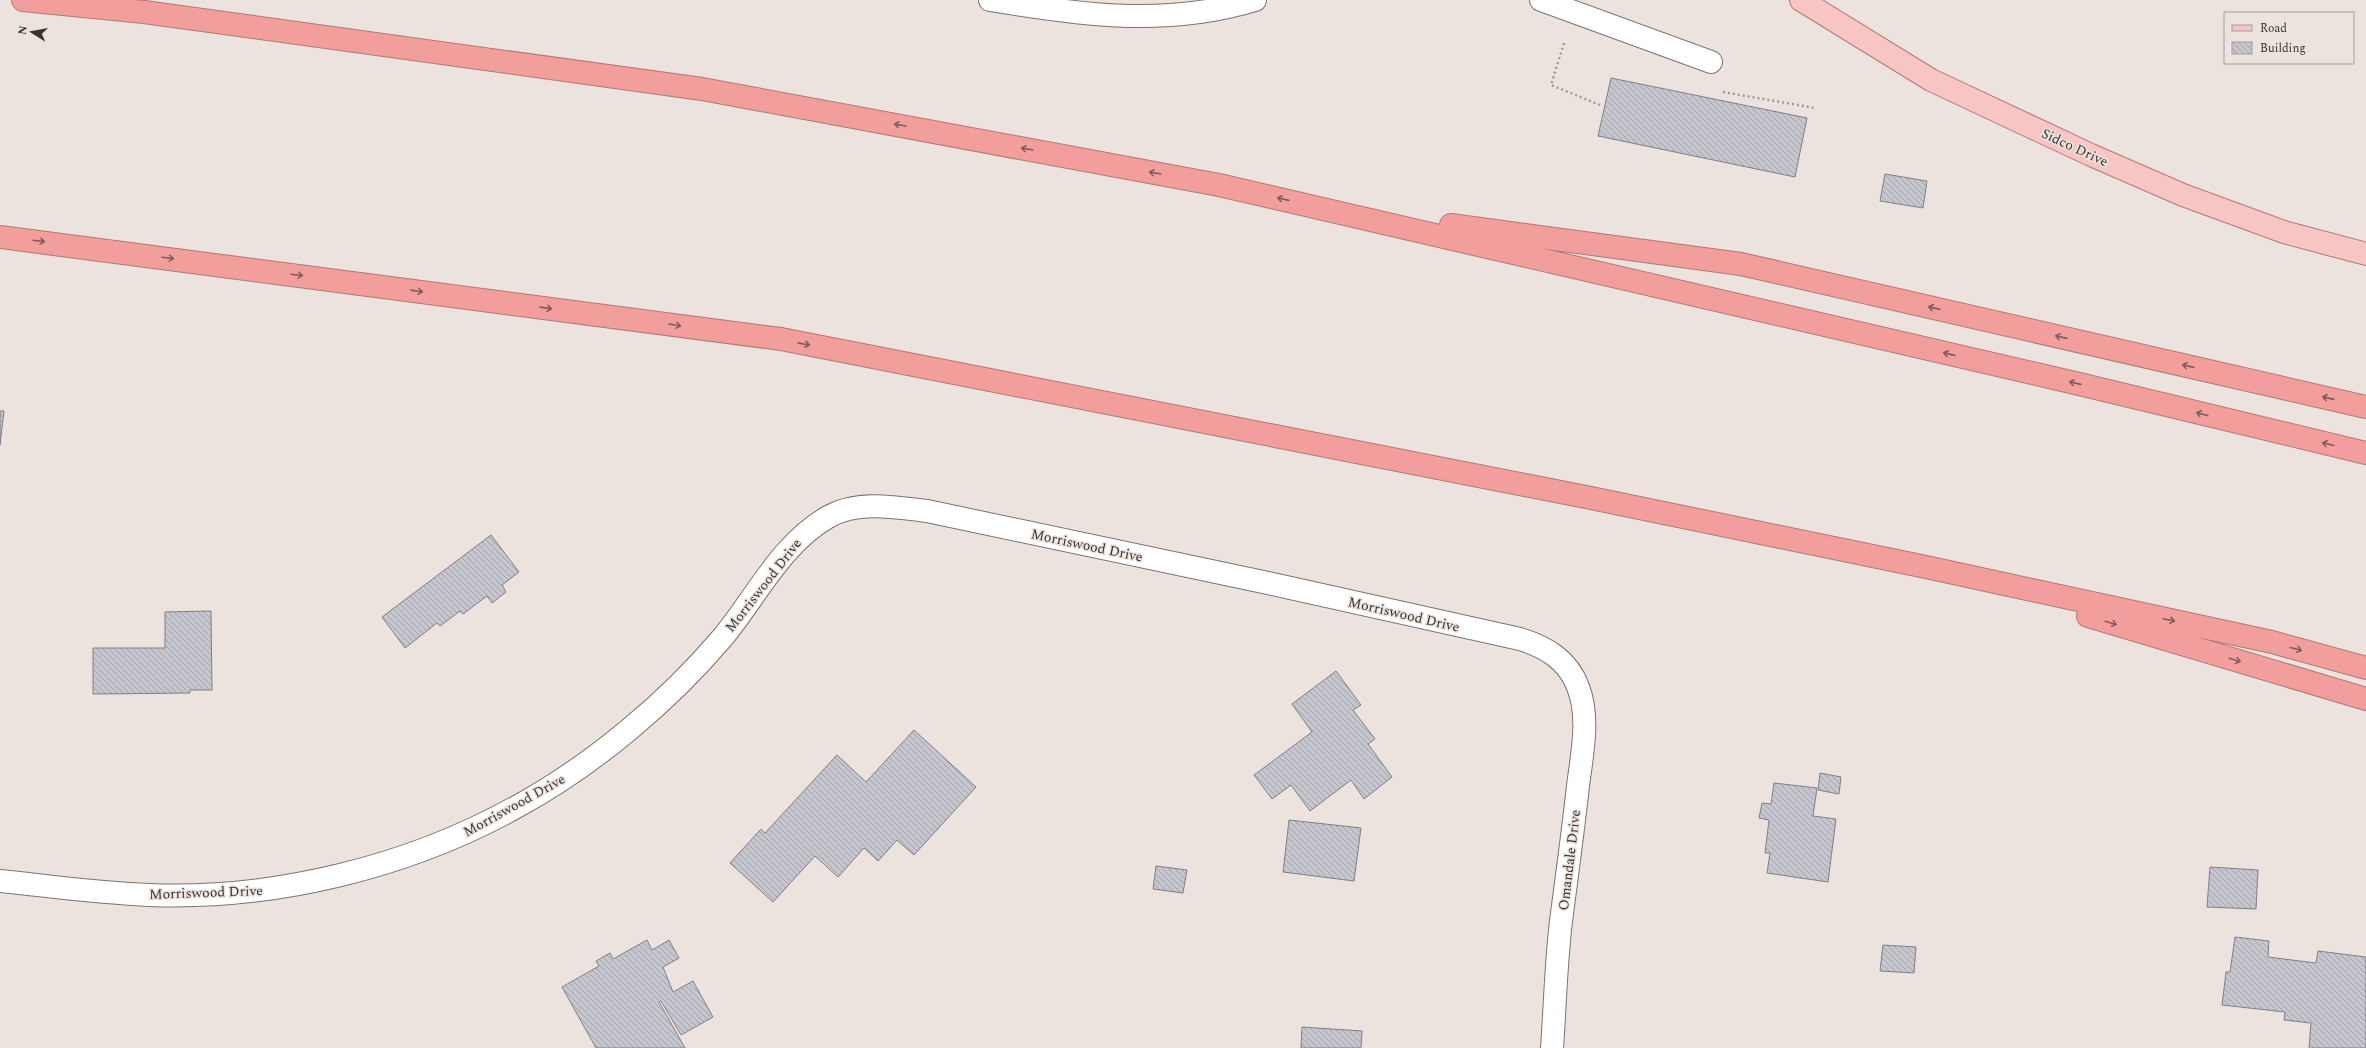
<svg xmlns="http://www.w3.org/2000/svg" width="2366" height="1048" viewBox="0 0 2366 1048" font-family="Spectral,serif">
<defs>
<pattern id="building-back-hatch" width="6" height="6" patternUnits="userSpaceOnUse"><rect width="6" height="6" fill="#c6c6cf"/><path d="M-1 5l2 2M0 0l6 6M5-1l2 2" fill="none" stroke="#a2a1a9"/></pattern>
</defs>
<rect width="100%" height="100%" fill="#ede3de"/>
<path fill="url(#building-back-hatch)" stroke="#7f7f88" d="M1611 78 1807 118 1795 177 1598 136Z
M1885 174 1927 181 1923 208 1880 201Z
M0 411H4L0 445Z
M491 535 519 572 502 585 506 592 492 603 487 596 463 614 460 611 440 626 437 623 405 648 382 617Z
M211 611 212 690H190V693L93 694V648H165V612Z
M1336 671 1361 705 1353 710 1375 739 1368 744 1392 777 1364 799 1351 780 1310 811 1291 785 1272 799 1254 775 1312 732 1292 704Z
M914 730 976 787 914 855 897 840 878 861 864 848 838 877 815 856 773 902 730 863 761 829 765 833 837 755 866 782Z
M1820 773 1841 777 1839 794 1818 790Z
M1774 783 1817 788 1813 816 1836 819 1828 882 1767 873 1770 853H1765L1769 820 1759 818 1762 803 1771 804Z
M1289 820 1361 828 1354 881 1283 872Z
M1156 866 1187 870 1183 893 1153 889Z
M2210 867 2258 870 2256 909 2207 907Z
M2235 937 2269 941 2268 957 2316 963 2318 951 2366 957V1048H2309L2311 1023 2284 1020 2285 1012 2222 1005 2226 972H2230Z
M647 940 652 950 669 940 679 958 663 967 673 992 693 981 713 1017 681 1035 661 1001 659 1002 685 1048H596L562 987 599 966 596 961 610 953 613 959Z
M1883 945 1916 947 1914 973 1880 971Z
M1302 1027 1362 1031 1361 1048H1301Z"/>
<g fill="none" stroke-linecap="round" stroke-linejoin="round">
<defs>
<path id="minor" d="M990 0C1080 15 1166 27 1255 0
M1541 0 1711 62
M0 881C49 886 99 893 149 895 274 900 409 867 518 806 593 765 668 702 723 637 756 597 781 544 828 517 857 500 895 507 927 511L1268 583 1520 639C1546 647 1568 660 1578 687 1590 717 1582 754 1578 786 1573 831 1567 876 1561 921 1556 963 1555 1006 1552 1048"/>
<path id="major" d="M1801 0 1931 80 2091 155 2183 195 2284 232 2366 254"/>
<path id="highway" d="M23 0 144 12 702 89 1219 185 2075 383 2366 453
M1451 225 1741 264 2366 407
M0 237 781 339 1586 497 1926 567 2272 642 2366 668
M2088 616 2366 699"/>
</defs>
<use href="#minor" stroke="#7b736f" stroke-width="24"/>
<use href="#major" stroke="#b07977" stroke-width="24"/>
<use href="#highway" stroke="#b07977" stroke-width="24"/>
<path stroke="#a09995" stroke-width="2.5" stroke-dasharray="2 3" stroke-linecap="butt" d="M1564 43 1551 85 1600 105
M1723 92 1815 108"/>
<use href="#minor" stroke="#fff" stroke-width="22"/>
<use href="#major" stroke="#f7c5c4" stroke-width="22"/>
<use href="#highway" stroke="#f19e9d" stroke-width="22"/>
</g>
<defs><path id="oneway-shaft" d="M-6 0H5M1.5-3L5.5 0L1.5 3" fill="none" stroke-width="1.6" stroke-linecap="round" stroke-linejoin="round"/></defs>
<g stroke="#815e5c">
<use href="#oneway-shaft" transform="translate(900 125) rotate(-170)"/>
<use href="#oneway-shaft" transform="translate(1027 149) rotate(-170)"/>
<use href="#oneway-shaft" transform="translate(1155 173) rotate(-170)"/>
<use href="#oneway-shaft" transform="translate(1283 199) rotate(-167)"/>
<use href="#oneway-shaft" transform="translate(39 241) rotate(7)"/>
<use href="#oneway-shaft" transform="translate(168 258) rotate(7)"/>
<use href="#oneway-shaft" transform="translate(297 275) rotate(7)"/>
<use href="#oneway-shaft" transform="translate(417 291) rotate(8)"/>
<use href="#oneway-shaft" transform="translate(546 308) rotate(8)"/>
<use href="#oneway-shaft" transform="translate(1934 308) rotate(-167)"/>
<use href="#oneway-shaft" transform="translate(675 325) rotate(8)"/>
<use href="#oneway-shaft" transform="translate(2061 337) rotate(-167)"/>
<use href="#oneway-shaft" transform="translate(804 344) rotate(11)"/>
<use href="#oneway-shaft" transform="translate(1949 354) rotate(-167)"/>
<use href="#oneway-shaft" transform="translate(2188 366) rotate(-167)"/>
<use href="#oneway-shaft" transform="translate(2075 383) rotate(-167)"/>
<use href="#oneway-shaft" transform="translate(2328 398) rotate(-167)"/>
<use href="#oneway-shaft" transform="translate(2202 414) rotate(-166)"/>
<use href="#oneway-shaft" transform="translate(2328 444) rotate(-166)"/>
<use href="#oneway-shaft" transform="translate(2169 620) rotate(12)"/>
<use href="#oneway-shaft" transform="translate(2111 623) rotate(17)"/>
<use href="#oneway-shaft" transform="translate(2296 649) rotate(15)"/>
<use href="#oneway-shaft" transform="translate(2235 660) rotate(17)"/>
</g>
<g text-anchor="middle" stroke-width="3" stroke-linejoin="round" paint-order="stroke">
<g font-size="14" fill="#373331" stroke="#ede3de">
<text transform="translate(2075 147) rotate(25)" y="5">Sidco Drive</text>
<text transform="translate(1087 545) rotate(12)" y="5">Morriswood Drive</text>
<text transform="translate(763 585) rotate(-52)" y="5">Morriswood Drive</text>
<text transform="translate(1404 614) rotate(13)" y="5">Morriswood Drive</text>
<text transform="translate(514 805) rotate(-29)" y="5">Morriswood Drive</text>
<text transform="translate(1569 860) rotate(-83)" y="5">Omandale Drive</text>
<text transform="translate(206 892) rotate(-2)" y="5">Morriswood Drive</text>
</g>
</g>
<rect x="2224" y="12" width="130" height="52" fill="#ede3de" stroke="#a49d99"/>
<rect x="2232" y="25" width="20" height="6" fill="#f7c5c4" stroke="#a49d99"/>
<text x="2260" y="32" font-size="12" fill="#373331">Road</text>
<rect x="2232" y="42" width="20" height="12" fill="url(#building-back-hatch)" stroke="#a49d99"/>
<text x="2260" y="52" font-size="12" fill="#373331">Building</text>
<g transform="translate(32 32) rotate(281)" stroke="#ede3de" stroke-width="3" paint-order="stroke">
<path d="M0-3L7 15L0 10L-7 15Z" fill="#373331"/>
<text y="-6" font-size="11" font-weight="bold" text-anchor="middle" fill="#373331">N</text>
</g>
</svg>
